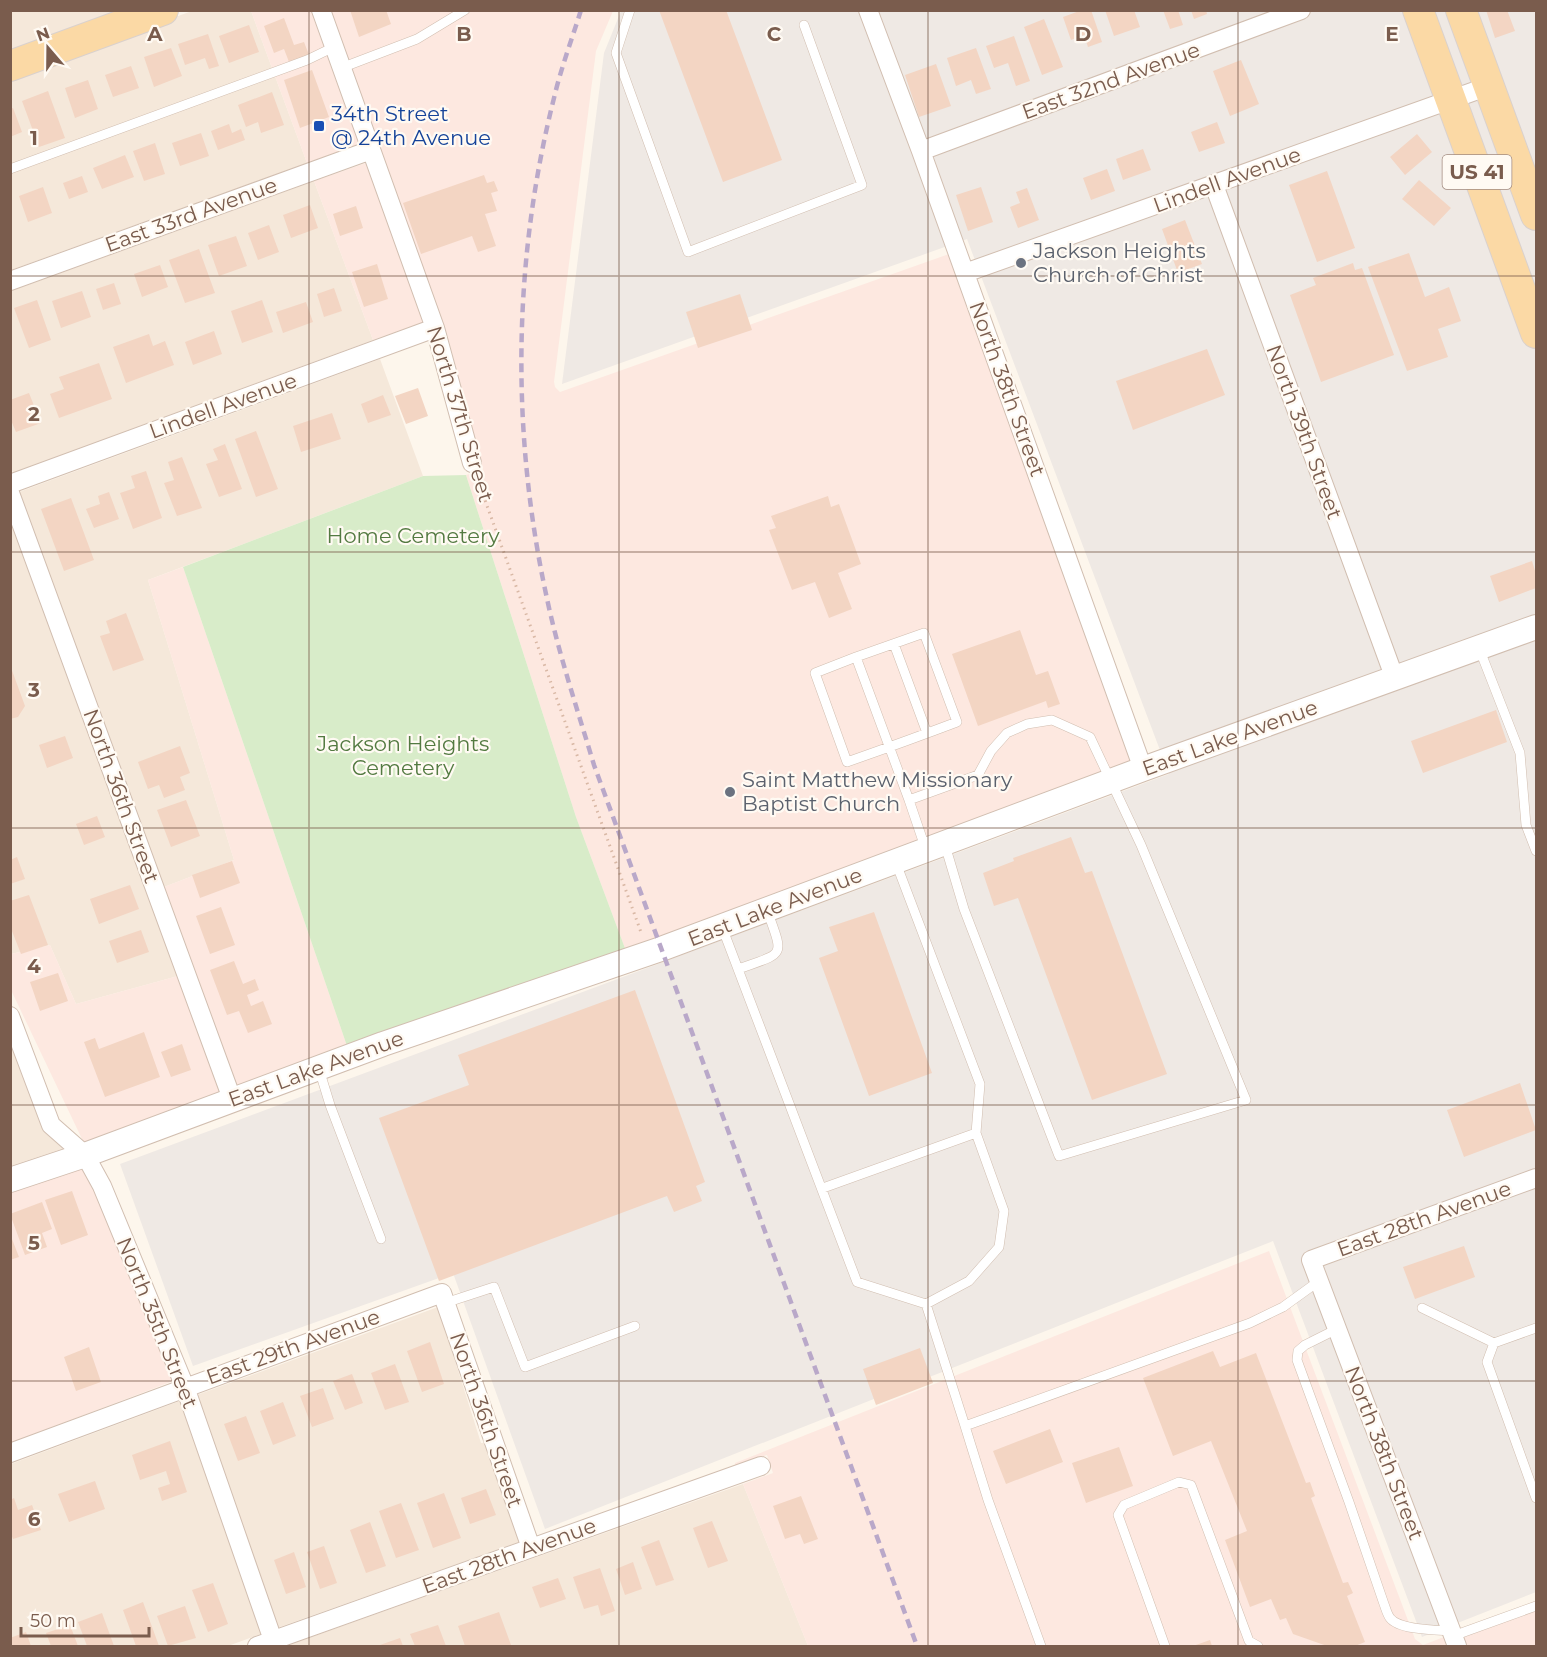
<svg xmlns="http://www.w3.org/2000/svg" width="1547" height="1657" viewBox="0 0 1547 1657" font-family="Montserrat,sans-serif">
<rect width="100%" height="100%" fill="#fdf6ec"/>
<path fill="#f5e8da" d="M11 11H134L11 55Z
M192 11H251L307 163 11 270 10 77Z
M314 181 373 340 13 473 11 467V291Z
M380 359 423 476 148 580 234 860 164 887 19 492Z
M10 518 178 976 76 1004 50 945 11 954Z
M10 1041 67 1150 10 1170Z
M438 1307 481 1443H485L519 1542 277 1628 197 1395Z
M180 1401 261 1634 228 1646H11V1464Z
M743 1484 808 1646H286Z"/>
<path fill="#fde8e0" d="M251 11H311L359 144 307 163Z
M330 11H613L596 51 554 382 555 387 560 392 949 254 1132 763 626 951 576 817 466 475 483 470 447 334Z
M366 163 424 322 373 340 314 181Z
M183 567 347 1046 237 1086 164 887 234 860 148 580Z
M50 945 76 1004 178 976 221 1092 86 1144 82 1139 11 990V954Z
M83 1166 101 1185 173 1381 11 1443V1191Z
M1269 1251 1415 1639 1423 1645 1444 1637 1448 1646H808L743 1484 773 1473 767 1455 735 1465V1463Z
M1536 1601V1646H1467L1461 1631Z"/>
<path fill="#efe9e4" d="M621 11H1536V1592L1422 1637 1273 1241 545 1529 453 1273 193 1366 120 1164 1169 774 967 239 562 384 604 53Z"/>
<path fill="#d8ecc9" d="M466 475 576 817 626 951 347 1046 183 567 423 476Z"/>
<path fill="#f3d5c3" d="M350 10H386L391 24 359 37Z
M659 10H726L782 160 723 182Z
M1082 10H1091L1102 42 1088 47 1084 35 1071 40 1063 17Z
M1105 10H1134L1140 27 1114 36Z
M1163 10H1178L1183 25 1170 29Z
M1191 10H1206L1207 14 1194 19Z
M1486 10H1507L1515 31 1495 38Z
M284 18 294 45 304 42 309 55 289 62 284 49 274 53 264 26Z
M1044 19 1063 67 1042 75 1024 27Z
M249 25 259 52 229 63 219 36Z
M208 34 219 66 209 69 205 58 185 65 178 44Z
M1014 36 1030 81 1016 86 1008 63 994 68 986 46Z
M171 48 182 76 154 87 144 57Z
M976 48 991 89 976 94 971 80 956 86 947 58Z
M1241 60 1259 104 1230 116 1213 71Z
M936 64 951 106 919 117 905 75Z
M131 66 139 88 113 97 105 75Z
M312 70 329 117 300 128 284 80Z
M88 80 98 109 75 118 65 88Z
M48 91 65 138 39 147 22 101Z
M272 92 284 125 261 133 258 122 246 127 238 105Z
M13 108 22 132 10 137V109Z
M1217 122 1225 143 1199 152 1191 132Z
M229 124 232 133 241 129 245 140 218 150 211 131Z
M201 133 209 156 180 166 172 143Z
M1417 134 1432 152 1405 175 1390 157Z
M155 143 165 174 144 181 133 151Z
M1143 149 1151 170 1123 180 1116 159Z
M125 155 134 177 102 189 93 168Z
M1107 169 1115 191 1091 200 1083 178Z
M1327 171 1355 248 1317 262 1289 185Z
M484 175 487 183 494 181 498 191 491 193 497 211 485 214 496 246 478 252 472 236 421 254 403 203Z
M82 176 88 192 69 199 63 183Z
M1419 180 1451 208 1434 226 1402 199Z
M43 187 52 213 28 222 19 196Z
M981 187 993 222 968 231 956 195Z
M1027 188 1039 220 1018 228 1010 207 1020 203 1016 192Z
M310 205 318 228 291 238 283 215Z
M356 206 363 228 340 236 333 214Z
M1185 220 1202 264 1178 273 1162 229Z
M269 225 279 252 258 260 248 233Z
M236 236 247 266 219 276 208 245Z
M199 249 215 293 185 303 169 260Z
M1409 253 1425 297 1449 287 1461 321 1438 329 1448 357 1407 371 1368 267Z
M1353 263 1355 270 1362 268 1394 355 1321 382 1290 295 1316 285 1313 278Z
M377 264 388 299 364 307 352 272Z
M160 265 168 287 142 297 134 274Z
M114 283 121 304 103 310 96 289Z
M334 288 342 311 324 317 317 294Z
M82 291 91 317 61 328 52 301Z
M740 294 752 330 698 348 686 312Z
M37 300 51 340 29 348 14 308Z
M262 300 273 332 242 343 231 311Z
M306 302 313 322 283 333 276 312Z
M214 331 222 354 193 365 185 342Z
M149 334 153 346 165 341 174 365 126 383 113 347Z
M1207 349 1225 395 1133 430 1116 381Z
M99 363 112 399 59 418 50 394 64 389 59 377Z
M418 388 428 416 406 424 395 396Z
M29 393 41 423 16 432 10 418V400Z
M383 395 391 415 368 423 361 404Z
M332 413 341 439 301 452 293 426Z
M256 431 278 489 256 497 235 439Z
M225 444 242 489 219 497 206 464 218 460 213 449Z
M182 457 202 508 177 516 164 483 174 480 168 462Z
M146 471 162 518 133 529 120 493 135 488 131 476Z
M109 492 119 519 94 528 86 509 100 504 98 496Z
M828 496 831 507 839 504 861 564 838 573 852 609 829 618 815 582 792 590 769 530 776 528 771 516Z
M71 498 94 560 64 571 41 509Z
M1532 561 1536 574V588L1499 602 1490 576Z
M126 613 144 660 113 671 100 636 110 633 106 621Z
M1020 630 1036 675 1048 671 1060 704 1048 708 1046 701 978 726 952 654Z
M10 665 25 706 18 717 10 719Z
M1496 710 1507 742 1423 773 1411 741Z
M65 736 73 758 47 768 39 745Z
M180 746 190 773 180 777 185 790 164 798 159 785 148 789 138 762Z
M186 800 200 836 171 847 157 810Z
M97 816 105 837 84 845 76 824Z
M1071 837 1085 873 1092 871 1167 1074 1092 1100 1018 898 994 906 983 873 1014 861 1013 858Z
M17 857 25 879 10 884V860Z
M232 861 240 883 200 898 192 875Z
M130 885 139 909 99 924 90 899Z
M29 895 48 945 21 954 10 926V901Z
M221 907 235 945 210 954 196 916Z
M874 912 932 1073 869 1096 819 958 838 951 829 927Z
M141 930 149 952 117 963 109 941Z
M234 961 243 984 255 979 259 990 247 995 251 1006 263 1001 272 1024 248 1033 239 1011 227 1015 210 970Z
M58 973 68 1001 40 1011 30 982Z
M635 990 705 1182 696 1186 702 1201 674 1212 667 1196 439 1281 379 1118 469 1085 458 1055Z
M144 1032 160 1077 105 1097 84 1042 95 1038 99 1049Z
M182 1044 191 1070 171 1077 161 1052Z
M1520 1083 1536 1130 1464 1157 1447 1110Z
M72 1191 88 1235 61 1245 45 1200Z
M42 1202 52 1229 42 1233 47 1247 25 1255 10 1214Z
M10 1234 19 1257 10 1260Z
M1464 1246 1475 1277 1415 1299 1403 1267Z
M430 1342 444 1384 422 1392 407 1351Z
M89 1347 101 1382 76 1391 64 1357Z
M920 1348 933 1383 876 1405 863 1369Z
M1213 1351 1220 1367 1256 1353 1306 1483 1310 1482 1315 1496 1311 1498 1343 1583 1348 1582 1353 1593 1347 1596 1365 1642 1355 1646H1327L1293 1634 1286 1618 1280 1620 1271 1599 1250 1607 1225 1540 1247 1531 1211 1441 1173 1456 1143 1378Z
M395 1364 409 1402 385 1410 371 1373Z
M352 1374 363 1403 345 1410 333 1381Z
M323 1388 334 1419 312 1427 300 1396Z
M283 1402 296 1436 273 1445 260 1411Z
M246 1416 260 1453 238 1461 224 1424Z
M1050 1429 1063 1462 1006 1484 993 1451Z
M170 1441 187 1492 162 1501 158 1488 170 1484 166 1471 140 1480 132 1455Z
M1119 1447 1133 1486 1086 1503 1072 1463Z
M95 1481 105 1509 69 1522 58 1494Z
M486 1489 496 1515 470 1524 461 1498Z
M444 1493 461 1538 433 1548 417 1503Z
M801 1496 818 1539 804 1544 800 1534 785 1539 773 1506Z
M14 1498 18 1510 32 1505 41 1530 13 1539 10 1532V1500Z
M401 1503 419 1550 396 1558 379 1511Z
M712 1521 728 1561 708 1568 693 1528Z
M370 1522 386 1566 366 1573 350 1530Z
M659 1540 674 1580 656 1586 641 1547Z
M324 1546 337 1583 320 1589 307 1552Z
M294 1552 306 1587 286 1594 274 1560Z
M633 1562 642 1589 625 1595 616 1569Z
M600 1568 615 1611 601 1616 598 1605 584 1609 573 1577Z
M558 1578 566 1599 540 1608 532 1587Z
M213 1583 228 1624 208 1632 192 1590Z
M143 1602 159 1646H136L123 1610Z
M185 1606 196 1638 168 1646 157 1616Z
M499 1612 511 1645 465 1646 458 1626Z
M102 1613 114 1646H87L78 1622Z
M70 1625 78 1646H51L46 1633Z
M438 1625 446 1646H415L410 1634Z
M26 1632 31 1646H10V1638Z
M400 1638 403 1646H377Z
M1210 1640 1212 1646H1193Z"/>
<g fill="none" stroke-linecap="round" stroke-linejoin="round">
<defs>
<path id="service" d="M630 10 616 53 688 252 862 185 804 25
M341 68 417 39 465 10
M10 169 307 60 334 47
M894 644 927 733
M1479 648 1520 753 1526 825 1536 851
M856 657 924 633 957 722C920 736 884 749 847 762L815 673 856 657 909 800
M926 850 909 800 978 775 991 751 1007 733 1027 724 1052 720 1090 737 1141 845 1246 1100 1059 1156 964 909 945 845
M896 863 980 1084 976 1133 1004 1211 999 1247 969 1281 926 1304
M722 927 857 1282 926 1304 965 1426
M738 969C786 952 784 958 767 910
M319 1069 330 1105 381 1239
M823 1188 976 1133
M445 1303 494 1287 525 1367 635 1326
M1422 1308 1494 1343
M1536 1328 1494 1343 1487 1362 1536 1498
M1337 1329 1305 1345 1298 1351 1297 1360 1349 1502 1384 1604C1386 1609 1387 1614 1390 1618 1399 1630 1436 1630 1451 1631
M1453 1636 1536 1606
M1041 1646 988 1500 965 1426 1250 1323 1283 1307 1319 1281
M1165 1646 1118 1515 1124 1505 1179 1482 1191 1485 1249 1641 1258 1646"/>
<path id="minor" d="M321 10 435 328 472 463
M868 10 921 151 1143 769
M921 151 1301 10
M1214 185 1395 679
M965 273 1489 86
M10 281 371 150
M10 484 435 328
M10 493 232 1099
M10 1016 51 1125 85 1155 102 1186 185 1387 275 1646
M10 1453 442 1293 531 1548
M257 1646 761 1466
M1457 1646 1311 1260 1536 1178"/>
<path id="tertiary" d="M10 1180 85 1155 383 1044 661 949 1143 769 1536 627"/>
<path id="primary" d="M1418 10 1536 333
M1461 10 1536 215
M10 66 163 10"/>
</defs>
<use href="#service" stroke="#d1beb0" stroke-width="10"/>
<use href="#minor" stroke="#d1beb0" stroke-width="20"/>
<use href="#tertiary" stroke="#d1beb0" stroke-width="26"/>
<use href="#primary" stroke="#dad1cd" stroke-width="32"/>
<path stroke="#d9b8a5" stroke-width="3" stroke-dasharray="1.5 4.5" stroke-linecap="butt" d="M477 478 642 935"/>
<use href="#service" stroke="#fff" stroke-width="9"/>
<use href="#minor" stroke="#fff" stroke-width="18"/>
<use href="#tertiary" stroke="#fff" stroke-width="24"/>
<use href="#primary" stroke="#fbd9a5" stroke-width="30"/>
<path stroke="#b9a8c9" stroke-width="4.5" stroke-dasharray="9 6" stroke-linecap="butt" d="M581 10C572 39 561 68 554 98 513 260 511 431 546 594 558 652 577 708 594 765L917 1646"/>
</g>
<path fill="none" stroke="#7a5c4d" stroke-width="1.5" stroke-opacity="0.55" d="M309 10V1646M619 10V1646M928 10V1646M1238 10V1646M10 276H1536M10 552H1536M10 828H1536M10 1105H1536M10 1381H1536"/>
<rect fill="#1a4fb4" stroke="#fffaf3" stroke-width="2" x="313" y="120" width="12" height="12" rx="3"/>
<g fill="#6b7280" stroke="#fffaf3" stroke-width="2">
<circle cx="1021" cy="263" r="6"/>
<circle cx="730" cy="792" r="6"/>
</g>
<g text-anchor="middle" stroke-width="4.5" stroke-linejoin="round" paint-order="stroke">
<rect fill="#fffaf3" stroke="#a28b7f" stroke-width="1.5" x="1442.5" y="155" width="69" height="34" rx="4.5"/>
<g font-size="20" font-weight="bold" fill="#7a5c4d">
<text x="1477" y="179">US 41</text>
</g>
<g font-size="21" fill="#7a5c4d" stroke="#fffaf3">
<text transform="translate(1111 81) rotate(-20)" y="7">East 32nd Avenue</text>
<text transform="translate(1227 180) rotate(-20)" y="7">Lindell Avenue</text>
<text transform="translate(191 215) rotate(-20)" y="7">East 33rd Avenue</text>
<text transform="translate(1007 389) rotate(70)" y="7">North 38th Street</text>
<text transform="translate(223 406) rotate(-20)" y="7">Lindell Avenue</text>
<text transform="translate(460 414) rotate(73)" y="7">North 37th Street</text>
<text transform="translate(1304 432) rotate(70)" y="7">North 39th Street</text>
<text transform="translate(1230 738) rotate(-20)" y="7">East Lake Avenue</text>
<text transform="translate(121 796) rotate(70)" y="7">North 36th Street</text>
<text transform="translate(775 907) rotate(-21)" y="7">East Lake Avenue</text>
<text transform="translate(316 1069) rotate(-20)" y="7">East Lake Avenue</text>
<text transform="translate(1424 1219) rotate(-20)" y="7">East 28th Avenue</text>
<text transform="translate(157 1323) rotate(68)" y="7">North 35th Street</text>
<text transform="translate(293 1347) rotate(-20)" y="7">East 29th Avenue</text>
<text transform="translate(486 1420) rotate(71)" y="7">North 36th Street</text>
<text transform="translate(1384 1453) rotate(69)" y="7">North 38th Street</text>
<text transform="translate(509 1556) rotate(-20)" y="7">East 28th Avenue</text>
</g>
<g font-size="21" fill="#164399" stroke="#fffaf3" text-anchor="start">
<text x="331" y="121">34th Street<tspan x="331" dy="24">@ 24th Avenue</tspan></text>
</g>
<g font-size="21" fill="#5b616d" stroke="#fffaf3" text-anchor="start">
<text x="1033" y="258">Jackson Heights<tspan x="1033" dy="24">Church of Christ</tspan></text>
<text x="742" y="787">Saint Matthew Missionary<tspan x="742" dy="24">Baptist Church</tspan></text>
</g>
<g font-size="21" fill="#537a41" stroke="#fffaf3">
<text x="413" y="543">Home Cemetery</text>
<text x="403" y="751">Jackson Heights<tspan x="403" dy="24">Cemetery</tspan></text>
</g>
</g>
<g font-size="20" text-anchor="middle" font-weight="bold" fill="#7a5c4d" stroke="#fffaf3" stroke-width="4.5" stroke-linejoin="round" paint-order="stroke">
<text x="155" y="41">A</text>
<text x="464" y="41">B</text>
<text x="774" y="41">C</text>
<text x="1083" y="41">D</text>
<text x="1392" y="41">E</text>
<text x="34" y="145">1</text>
<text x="34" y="421">2</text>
<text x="34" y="697">3</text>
<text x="34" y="973">4</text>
<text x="34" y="1250">5</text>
<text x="34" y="1526">6</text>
</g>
<rect width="1547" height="1657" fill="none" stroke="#7a5c4d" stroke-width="24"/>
<g transform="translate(48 48) rotate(340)" stroke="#fffaf3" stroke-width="4.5" paint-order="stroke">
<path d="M0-4.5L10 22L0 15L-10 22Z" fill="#7a5c4d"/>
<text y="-9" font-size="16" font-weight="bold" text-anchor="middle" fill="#7a5c4d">N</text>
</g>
<path d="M21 1627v9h128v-9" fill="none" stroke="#7a5c4d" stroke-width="3"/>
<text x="30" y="1627" font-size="18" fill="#7a5c4d" stroke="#fffaf3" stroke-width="4.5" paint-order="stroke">50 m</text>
</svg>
